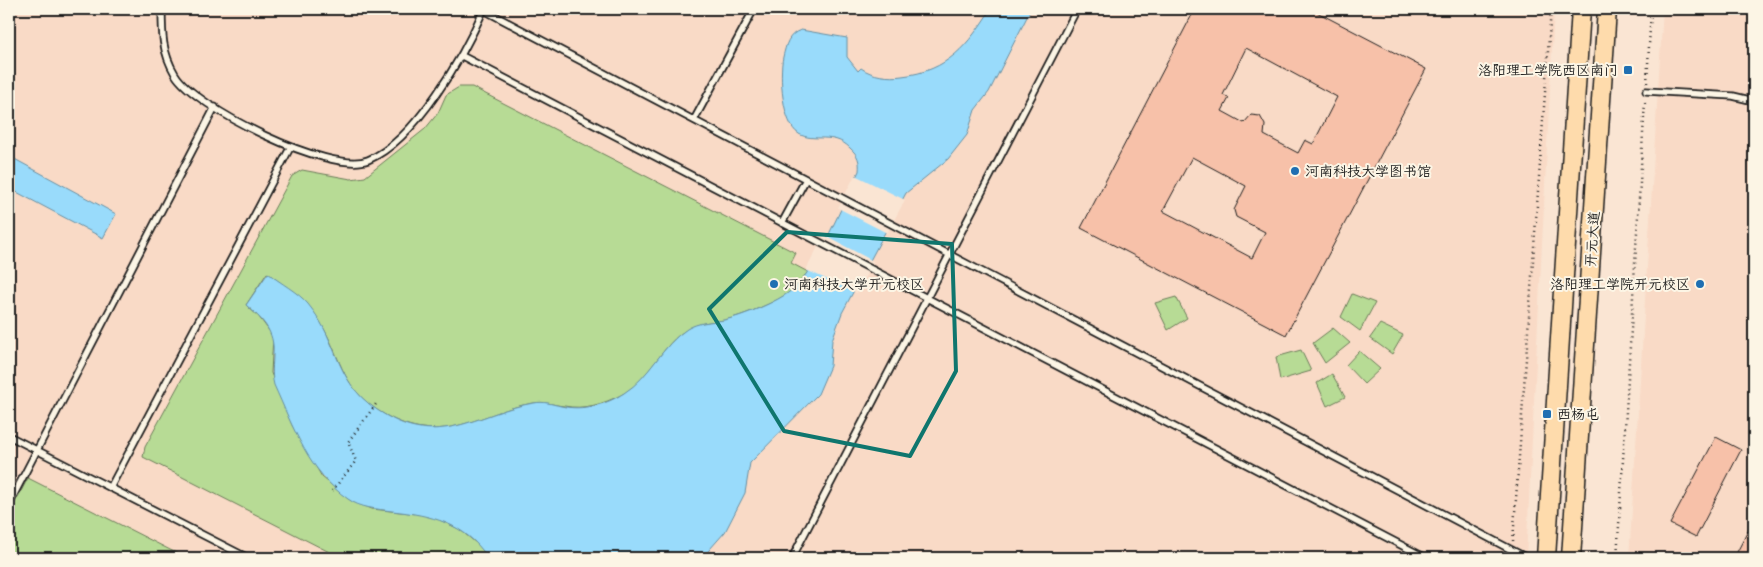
<svg xmlns="http://www.w3.org/2000/svg" width="1763" height="567" viewBox="0 0 1763 567" font-family="'Shantell Sans','LXGW WenKai TC',sans-serif">
<rect width="100%" height="100%" fill="#fae5d3"/>
<filter id="ink" filterUnits="userSpaceOnUse"><feTurbulence type="fractalNoise" baseFrequency=".02" numOctaves="2"/><feDisplacementMap in="SourceGraphic" scale="10" xChannelSelector="R" yChannelSelector="G"/><feConvolveMatrix kernelMatrix="1 2 1 2 8 2 1 2 1" color-interpolation-filters="sRGB"/></filter>
<g filter="url(#ink)">
<path fill="#f9dac6" d="M9 9H1554L1526 558H9Z
M1663 9H1754V558H1629Z"/>
<path fill="#b7db95" stroke="#6a7c58" d="M459 87H472L796 253 791 263 808 272C803 277 799 284 794 289 780 301 742 316 725 320 712 322 700 322 688 329 662 343 650 380 621 395 603 404 584 410 564 406 553 405 545 401 534 403 481 411 446 447 389 417 340 392 344 361 320 322 311 308 281 282 267 273L246 305 259 317 273 336 271 373 292 425 322 477 350 500 372 509 429 515 459 529 481 547 488 558H341L143 457 145 447 292 176 302 170 351 179 365 177 425 129 438 113 446 95Z
M1352 294 1375 303 1360 331 1341 317Z
M1176 297 1187 318 1168 330 1155 303Z
M1380 324 1403 335 1392 354 1370 338Z
M1333 328 1350 343 1325 363 1313 343Z
M1301 350 1311 371 1280 380 1276 357Z
M1359 351 1380 369 1364 384 1346 365Z
M1332 374 1345 397 1327 406 1317 383Z
M28 478 186 558H9V514Z"/>
<path fill="#99dbfb" stroke="#678fa2" d="M991 9H1031L989 92 975 110 967 135 948 159 906 193 842 313 832 340 830 366 818 394 750 463 745 493 725 532 702 558H488C465 523 431 515 392 511 377 509 360 508 348 499 309 472 293 427 274 385 271 373 273 365 273 354 275 331 262 319 246 305L268 273C280 283 298 292 308 304 342 345 332 385 387 416 443 448 481 411 534 403 544 401 551 404 561 406 582 411 606 405 624 393 650 377 662 345 687 329 698 322 712 322 724 320 743 316 777 302 792 290 814 274 845 199 859 171 860 161 858 155 850 148 833 131 814 143 799 134 782 124 779 75 783 57 786 45 788 34 801 30L847 38V57L858 71 861 68C872 76 889 78 902 76 948 71 968 45 991 9Z
M9 156 116 214 103 238 9 188Z"/>
<path fill="#fae5d3" d="M855 175 905 200 887 233 838 208Z
M824 235 873 261 857 293 806 270Z"/>
<path fill="#f7c1a9" stroke="#1c1c1c" fill-rule="evenodd" d="M1195 9H1311L1426 69 1286 335 1081 228ZM1246 48 1337 97 1313 144 1305 140 1298 153 1264 135 1265 125 1260 116 1251 115 1244 123 1222 111 1229 98 1223 95ZM1192 157 1246 186 1234 210 1236 217 1265 232 1252 258 1163 211Z
M1716 437 1741 450 1696 537 1670 524Z
M1754 519V558H1734Z"/>
<g fill="none" stroke-linecap="round" stroke-linejoin="round">
<defs>
<path id="lane" d="M162 9C162 34 162 52 175 74 195 108 330 175 368 160 416 140 464 55 484 9
M484 10 1527 558
M462 56 1426 558
M1646 91 1733 96 1754 101
M694 120 754 9
M782 223 806 179
M9 436 248 558
M110 488 290 148
M9 504 215 107
M792 558 1077 9"/>
<path id="primary" d="M1546 558 1581 9
M1571 558 1607 9"/>
</defs>
<use href="#lane" stroke="#1c1c1c" stroke-width="9"/>
<use href="#primary" stroke="#1c1c1c" stroke-width="21"/>
<path stroke="#1c1c1c" stroke-width="2.5" stroke-dasharray="1 4" stroke-linecap="butt" d="M1647 83 1651 9
M332 491 356 461 348 442 376 404
M1513 541 1551 9
M1617 558 1645 101"/>
<use href="#lane" stroke="#fcf5e5" stroke-width="5.5"/>
<use href="#primary" stroke="#fedbac" stroke-width="18"/>
</g>
</g>
<path fill="none" stroke="#0f766e" stroke-width="4" stroke-linejoin="round" d="M787 232 952 244 956 371 910 456 784 431 709 309Z"/>
<g fill="#1f6fb2" stroke="#fcf5e5" stroke-width="2">
<rect x="1623" y="65" width="10" height="10" rx="2.5"/>
<circle cx="1295" cy="171" r="5"/>
<circle cx="774" cy="284" r="5"/>
<circle cx="1700" cy="284" r="5"/>
<rect x="1542" y="409" width="10" height="10" rx="2.5"/>
</g>
<g text-anchor="middle" stroke-width="4" stroke-linejoin="round" paint-order="stroke">
<g font-size="14" fill="#1c1c1c" stroke="#fcf5e5" text-anchor="start">
<text x="1618" y="75" text-anchor="end">洛阳理工学院西区南门</text>
<text x="1305" y="176">河南科技大学图书馆</text>
<text x="784" y="289">河南科技大学开元校区</text>
<text x="1690" y="289" text-anchor="end">洛阳理工学院开元校区</text>
<text x="1557" y="419">西杨屯</text>
</g>
<g font-size="14" fill="#1c1c1c" stroke="#fcf5e5">
<text transform="translate(1592 239) rotate(-86)" y="5">开元大道</text>
</g>
</g>
<rect width="1763" height="567" fill="none" stroke="#fcf5e5" stroke-width="30"/>
<rect x="15" y="15" width="1733" height="537" fill="none" stroke="#1c1c1c" stroke-width="2" filter="url(#ink)"/>
</svg>
